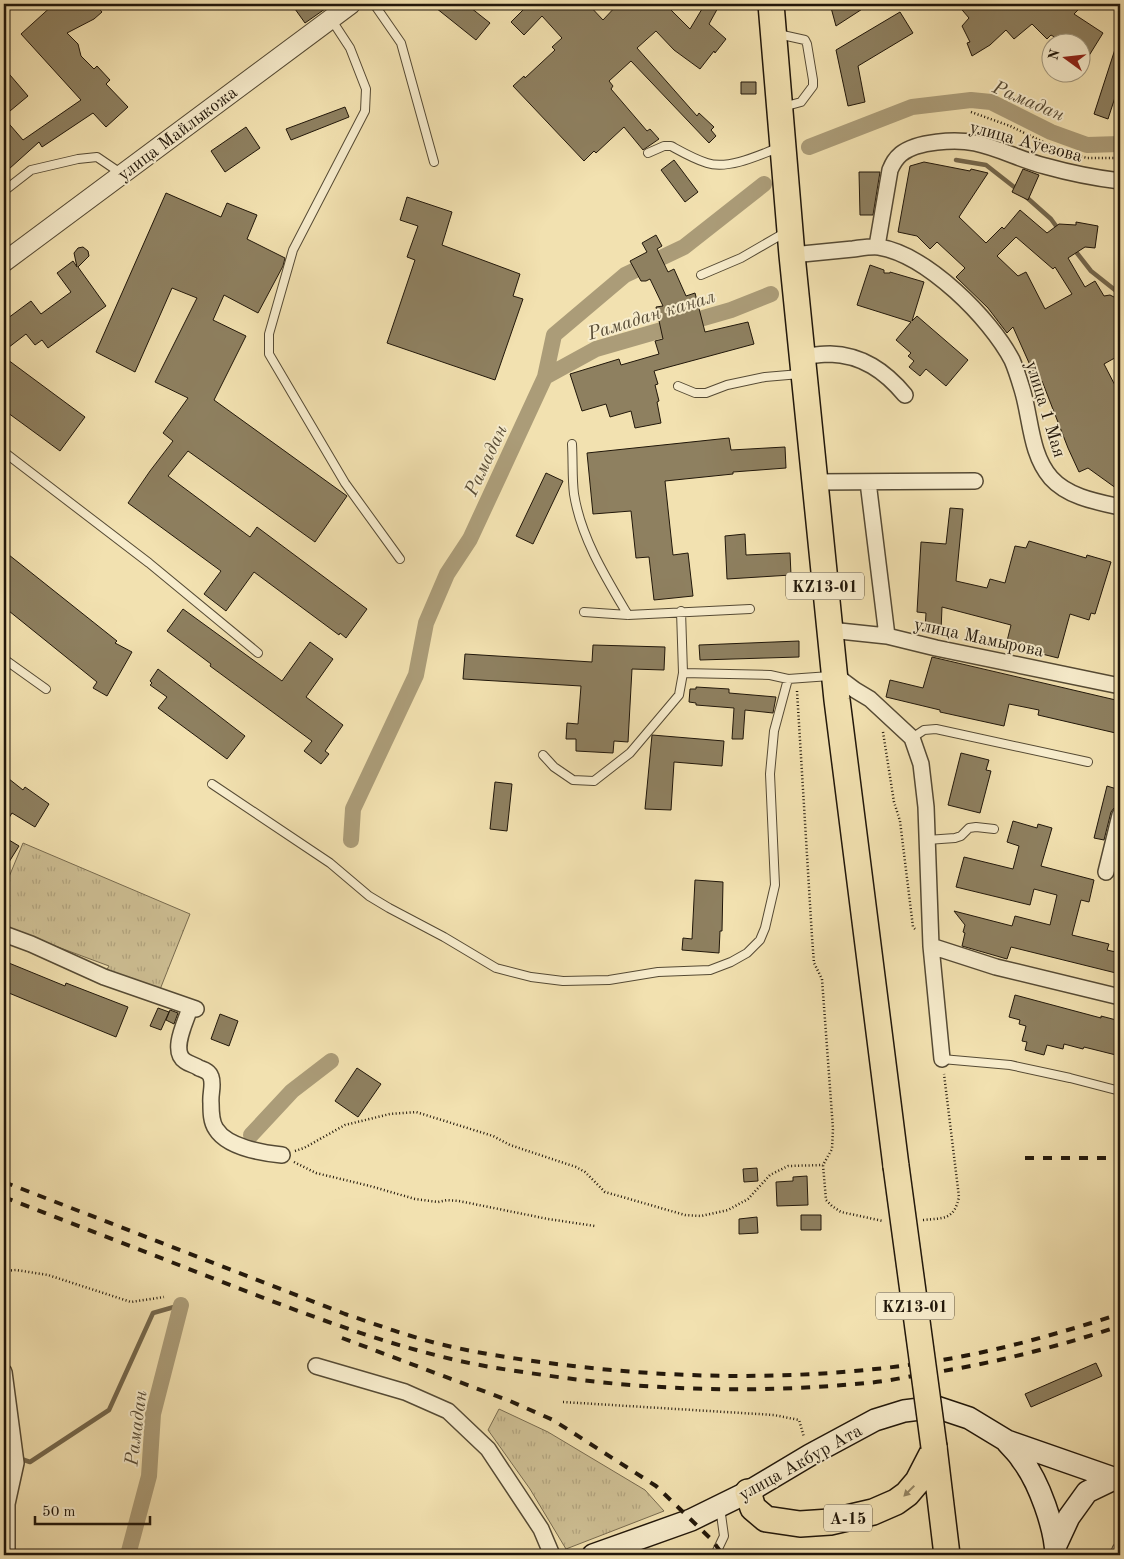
<svg xmlns="http://www.w3.org/2000/svg" width="1124" height="1559" viewBox="0 0 1124 1559" font-family="'Old Standard TT',serif">
<defs>
<pattern id="grass-tufts" width="24" height="20" patternUnits="userSpaceOnUse" patternTransform="scale(1.25)"><rect width="24" height="20" fill="#cebf94"/><path d="M3 7l-1-3M5 7V3M7 7l1-3M15 17l-1-3M17 17v-4M19 17l1-3" fill="none" stroke="#b1a37e"/></pattern>
</defs>
<rect width="100%" height="100%" fill="#f2e1b0"/>
<filter id="stains"><feTurbulence type="fractalNoise" baseFrequency=".004" numOctaves="4"/><feColorMatrix values="0 0 0 0 .2 0 0 0 0 .09 0 0 0 0 .02 0 0 0 .5 -.17"/></filter>
<radialGradient id="worn" r=".72"><stop offset=".6" stop-color="#630" stop-opacity="0"/><stop offset="1" stop-color="#630" stop-opacity=".3"/></radialGradient>
<path fill="url(#grass-tufts)" stroke="#786b4f" d="M23 843 190 914 159 992 106 971 109 966 4 927V889Z
M499 1409 548 1432 645 1490 664 1511 566 1549 530 1489 488 1430Z"/>
<g fill="none" stroke-linecap="round" stroke-linejoin="round">
<path stroke="#74674c" stroke-width="4.5" d="M956 160 986 165 1018 190
M1024 195 1051 219 1059 230
M1073 248 1091 271 1120 294
M4 1453 30 1462 109 1410 153 1313 181 1305"/>
<path stroke="#ab9c78" stroke-width="16" d="M809 147 912 107 971 100 991 102 1051 132 1087 145 1120 144
M545 377 596 349 731 310 771 294
M351 840 353 809 416 675 426 623 447 574 470 539 545 377 554 335 625 275 684 247 764 184
M251 1135 292 1091 331 1061
M128 1555 149 1476 153 1414 181 1305"/>
</g>
<path fill="#8e8060" stroke="#21170a" fill-rule="evenodd" d="M54 4H95L102 12 94 19 67 33 78 44 81 56 94 69 97 66 110 80 106 84 128 107 106 127 93 113 42 147 39 142 9 169 4 163V118L23 140 81 100 21 34Z
M303 4H332L305 23 295 9Z
M431 4H466L490 23 476 40Z
M529 4H588L603 20 618 4H665L690 29 705 4H720L709 24 726 39 715 53 714 51 700 69 674 50 656 31 637 48 697 116 699 113 714 127 711 130 716 136 709 143 631 61 609 81 613 86 611 89 647 131 650 129 659 139 643 150 624 127 596 153 594 151 584 161 513 86 524 76 525 78 555 50 552 47 562 38 542 16 524 35 511 22Z
M830 4H870L836 26Z
M957 4H1071L1078 10 1074 14 1103 33 1082 67V42H1063L1051 35 1047 39 1032 24 1014 39 1006 30 990 45 972 56 967 43 970 42 962 26 969 18Z
M900 12 913 33 858 66 865 102 848 106 836 50Z
M1118 40 1120 41V82L1108 119 1094 114Z
M4 68 28 96 4 116Z
M741 82H756V94H741Z
M345 107 349 117 291 140 286 129Z
M246 127 260 148 225 172 211 151Z
M674 160 698 192 685 202 661 170Z
M924 162 970 171 971 169 988 173 959 217 986 243 1002 227 1004 229 1020 210 1047 233 1059 224 1076 225V222L1098 226 1095 248 1085 247 1068 258 1085 287 1095 281 1104 296 1110 295 1120 300V355L1104 364 1120 395V491L1088 468 1079 472 1068 448 1042 381 1038 383 1013 327 1007 333 988 308 956 277 965 268 937 242 930 249 917 236 898 232 910 166ZM1016 237 1053 269 1055 267 1072 294 1045 309 1026 272 1018 276 997 256Z
M1023 169 1039 175 1028 200 1012 192Z
M859 172H880L873 215H860Z
M166 193 221 217 227 203 257 215 247 239 285 258 283 266 258 313 224 295 213 320 246 336 214 400 347 496 315 542 188 451 168 476 250 537 257 527 367 609 346 638 340 633 339 635 254 572 226 611 204 594 221 571 128 503 150 471 173 441 163 433 188 398 155 382 197 298 172 288 135 372 96 352Z
M407 197 452 212 442 245 520 274 513 296 523 299 495 380 387 343 415 260 407 257 418 226 400 220Z
M656 235 662 246 657 249 668 272 674 269 686 296 695 293 705 332 748 322 754 344 654 371 658 384 655 385 659 401 657 402 661 423 635 428 631 411 610 417 606 404 582 411 570 374 619 359 621 365 659 354 655 341 663 339 656 307 663 306 650 279 646 281H641L630 261 647 252 642 243Z
M83 247 88 251 89 256 78 267 106 306 48 348 42 340 35 345 26 334 4 351V321L31 301 41 314 71 292 57 273 73 261 77 267 74 253 78 248Z
M870 265 884 270V273H890V272L924 282 912 321 917 316 968 360 946 386 926 369 920 376 909 367 914 361 908 356 911 353 896 340 911 322 857 305Z
M4 357 85 417 60 451 4 410Z
M729 438 731 450 785 447 786 468 733 472V474L665 481 673 555 688 553 693 596 654 600 649 557 636 558 631 511 593 514 587 453Z
M546 473 563 481 533 544 516 536Z
M950 508 963 509 956 581 987 588 990 579 1005 583 1015 546 1026 548 1029 541 1086 558 1087 555 1111 562 1095 614 1091 613 1089 620 1070 614 1058 658 1006 645 1011 625 942 607 941 631 925 630 926 613 917 612 921 542 946 544Z
M745 534 746 555 790 553 791 575 727 579 725 536Z
M4 551 117 641 115 643 132 652 107 696 93 688 97 682 4 607Z
M183 609 282 681 310 642 333 659 306 697 343 725 325 751 329 754 321 764 304 751 312 741 210 666 211 664 167 631Z
M799 641V657L700 660 699 645Z
M593 645 665 647 664 670 632 669 628 742 614 741 613 753 576 751V739H566L567 723 578 724 581 686 463 679 465 654 592 662Z
M932 657 1120 701V734L1038 715 1039 710 1009 704 1004 726 940 712V710L886 697 890 680 923 688Z
M158 669 245 736 227 759 158 708 167 697 150 685 152 683 150 681Z
M696 687 729 689V693L776 697 773 713 745 710 743 739H732L734 708 696 705V703L689 702 690 689H696Z
M652 735 724 741 722 766 674 762 671 810 645 809Z
M961 753 989 760 986 770 991 771 980 813 948 805Z
M4 775 23 790 25 787 49 804 35 827 12 813 4 826Z
M495 782 512 784 507 831 490 829Z
M1107 786 1120 790V806L1114 808 1111 812 1104 840 1094 838Z
M1013 821 1037 828 1038 824 1052 828 1041 866 1094 880 1089 902 1081 900 1072 935 1109 944 1107 950 1120 953V974L1011 947 1007 959 962 946 965 933 963 932 965 925 954 911 1012 926 1015 916 1050 925 1057 895 1034 889 1030 905 956 887 964 857 1013 869 1019 846 1007 842Z
M4 837 19 846 4 870Z
M695 880 723 882 722 931H720L719 953 682 950 683 938 692 939Z
M4 961 65 986 66 983 128 1007 116 1037 4 991Z
M1015 995 1101 1018V1016L1120 1021V1056L1084 1047 1083 1049 1064 1044 1063 1049 1047 1045 1044 1055 1025 1050 1027 1042 1022 1041 1026 1026 1019 1024 1020 1020 1009 1017Z
M158 1008 169 1012 161 1030 150 1026Z
M170 1010 178 1013 174 1024 166 1020Z
M220 1014 238 1021 229 1046 211 1039Z
M357 1068 381 1084 358 1117 335 1101Z
M757 1168 758 1181 744 1182 743 1169Z
M807 1176 808 1205 777 1206 776 1182 793 1181V1177Z
M801 1215H821V1230H801Z
M757 1217 758 1233 739 1234V1219Z
M1096 1363 1102 1376 1031 1407 1025 1394Z"/>
<g fill="none" stroke-linecap="round" stroke-linejoin="round">
<defs>
<path id="service" d="M374 4 401 43 434 162
M331 19 350 48 366 89 365 111 293 250 269 334V354L345 483 400 559
M778 34 805 40 807 44 813 80V86L801 102 783 107
M648 153 664 146H671C682 152 694 159 707 163 728 170 760 155 780 147
M4 191 31 170 78 159 97 157 122 174
M701 275 741 258 786 232
M678 386 695 393H706L727 385 765 377 800 374
M572 444C573 461 572 478 574 494 581 538 606 578 628 615
M4 452 149 563 258 653
M584 612 628 615 750 609
M4 659 46 689
M683 673 770 675 788 679 830 676
M912 738 924 730 936 729 1088 762
M543 755 554 767 573 780 594 781 630 753 679 695 683 673 681 611
M212 784 330 863 369 896 389 908 444 937 496 968 531 977 563 981 609 980 658 972 710 970 731 962 747 953 760 940 765 928 775 885 770 774 774 731 788 679
M927 840 955 838 961 836 969 828 976 827 994 829
M942 1059 1010 1065 1070 1078 1120 1091
M715 1555 724 1536 720 1507
M1114 1555 1117 1548 1120 1545"/>
<path id="minor" d="M877 246 890 170C893 163 895 159 901 154 917 141 956 139 975 143 999 148 1021 160 1045 166 1070 173 1095 178 1120 181
M792 255C812 253 833 251 853 249 861 248 871 246 879 247 927 255 990 318 1012 360 1016 369 1019 379 1022 389 1031 418 1030 454 1051 478 1068 497 1097 502 1120 507
M802 356C811 356 821 354 830 354 862 355 885 371 905 395
M815 482 975 481
M868 482 887 636
M830 630 887 636 936 648 1120 686
M835 675 855 690 870 699 912 738 921 764 926 807 931 946 942 1059
M1106 872 1120 815
M4 934 31 944 104 977 196 1009
M931 946 996 967 1120 997
M190 1008C186 1021 170 1051 185 1061 189 1064 195 1065 199 1068 204 1070 209 1071 211 1077 214 1085 210 1094 211 1103 211 1112 211 1122 216 1129 227 1147 262 1153 282 1155
M316 1366 405 1392 448 1411 488 1449 541 1529 552 1555
M4 1372 16 1463 7 1504V1555"/>
<path id="tertiary" d="M4 262 351 4"/>
<path id="secondary" d="M1007 1442C1012 1448 1018 1453 1022 1460 1039 1482 1055 1527 1056 1555
M1056 1545 1069 1517 1087 1492 1120 1476
M593 1555 691 1520 748 1492 810 1455 875 1420 904 1411 936 1407 969 1418 1007 1441 1113 1478"/>
<path id="trunk" d="M771 4 792 255 837 700 896 1166
M934 1447 947 1555
M748 1492 753 1508 766 1519 800 1524 830 1522 873 1512 896 1502 907 1494 918 1481 934 1450"/>
</defs>
<use href="#service" stroke="#554a34" stroke-width="10"/>
<use href="#minor" stroke="#554a34" stroke-width="18"/>
<use href="#tertiary" stroke="#554a34" stroke-width="21"/>
<use href="#secondary" stroke="#21170a" stroke-width="24"/>
<use href="#trunk" stroke="#21170a" stroke-width="28"/>
<path stroke="#21170a" stroke-width="2.5" stroke-dasharray="1 2.5" stroke-linecap="butt" d="M971 112 1010 126 1064 152 1087 158H1120
M797 691 812 937 814 963 822 979 833 1129 832 1149 823 1165 826 1200 832 1206 841 1212 883 1221
M883 732 894 802 900 821 913 927 915 929
M295 1151 304 1148 345 1125 390 1114 416 1112 493 1136 510 1145 576 1167 585 1172 605 1192 685 1215 701 1216 728 1210 748 1199 770 1175 788 1166 823 1165
M294 1162 316 1173 370 1186 415 1199 438 1202 447 1200 459 1201 548 1219 595 1226
M923 1220C944 1218 954 1220 959 1197L944 1074
M4 1271 16 1270 48 1275 131 1302 164 1297
M563 1402 774 1415 799 1420 804 1437"/>
<use href="#service" stroke="#f7eccc" stroke-width="8"/>
<use href="#minor" stroke="#f7eccc" stroke-width="15"/>
<use href="#tertiary" stroke="#f7eccc" stroke-width="19"/>
<use href="#secondary" stroke="#f7eccc" stroke-width="21"/>
<use href="#trunk" stroke="#f2e1b0" stroke-width="25"/>
<path stroke="#21170a" stroke-width="4" stroke-dasharray="9 9" stroke-linecap="butt" d="M1025 1158H1120
M4 1182 345 1314C378 1325 410 1337 444 1345 486 1355 530 1361 573 1366 693 1380 817 1380 936 1361 999 1351 1060 1333 1120 1314
M4 1197C76 1225 148 1253 220 1281 292 1309 364 1337 439 1356 481 1367 523 1372 565 1378 663 1391 768 1393 866 1383 883 1382 901 1378 918 1375 987 1365 1054 1348 1120 1326
M342 1338 510 1401 553 1420 656 1486 712 1540 723 1555"/>
<defs>
<path id="trunk-bridge" d="M896 1166 934 1447"/>
</defs>
<use href="#trunk-bridge" stroke="#21170a" stroke-width="28" stroke-linecap="butt"/>
<use href="#trunk-bridge" stroke="#f2e1b0" stroke-width="25"/>
</g>
<defs><path id="oneway-solid" d="M-6-.8H1V-3.2L6.5 0L1 3.2V.8H-6Z" transform="scale(1.25)"/></defs>
<use fill="#948665" href="#oneway-solid" transform="translate(909 1491) rotate(135)"/>
<g text-anchor="middle" stroke-width="4" stroke-linejoin="round" paint-order="stroke">
<g fill="#f7eccc" stroke="#615744" stroke-width="1">
<rect x="786" y="572.5" width="78" height="27" rx="4"/>
<rect x="876" y="1292.5" width="78" height="27" rx="4"/>
<rect x="824" y="1504.5" width="48" height="27" rx="4"/>
</g>
<g font-size="16" font-weight="bold" fill="#21170a">
<text x="825" y="592">KZ13-01</text>
<text x="915" y="1312">KZ13-01</text>
<text x="848" y="1524">A-15</text>
</g>
<g font-size="18" fill="#21170a" stroke="#f7eccc">
<text transform="translate(177 133) rotate(-37)" y="6">улица Майлыкожа</text>
<text transform="translate(1026 141) rotate(15)" y="6">улица Ауезова</text>
<text transform="translate(1046 409) rotate(73)" y="6">улица 1 Мая</text>
<text transform="translate(979 637) rotate(12)" y="6">улица Мамырова</text>
<text transform="translate(800 1462) rotate(-29)" y="6">улица Акбур Ата</text>
</g>
<g font-size="19" font-style="italic" fill="#584c36" stroke="#f7eccc">
<text transform="translate(1029 100) rotate(23)" y="7">Рамадан</text>
<text transform="translate(651 314) rotate(-17)" y="7">Рамадан канал</text>
<text transform="translate(485 460) rotate(-65)" y="7">Рамадан</text>
<text transform="translate(135 1428) rotate(-83)" y="7">Рамадан</text>
</g>
</g>
<rect width="1124" height="1559" fill="none" stroke="#f2e1b0" stroke-width="20"/>
<rect x="5" y="5" width="1114" height="1549" fill="none" stroke="#21170a" stroke-width="2.5"/>
<rect x="10" y="10" width="1104" height="1539" fill="none" stroke="#21170a"/>
<g transform="translate(1066 58) rotate(285)"><circle r="24" fill="#f7eccc" stroke="#a1977e"/>
<path d="M0-4L9 19L0 12L-9 19Z" fill="#8f2418"/>
<text y="-8" font-size="14" font-weight="bold" text-anchor="middle" fill="#21170a">N</text>
</g>
<path d="M35 1516v8h115v-8" fill="none" stroke="#21170a" stroke-width="2.5"/>
<text x="42" y="1516" font-size="15" fill="#21170a" stroke="#f7eccc" stroke-width="4" paint-order="stroke">50 m</text>
<rect width="100%" height="100%" filter="url(#stains)"/>
<rect width="100%" height="100%" fill="url(#worn)"/>
</svg>
